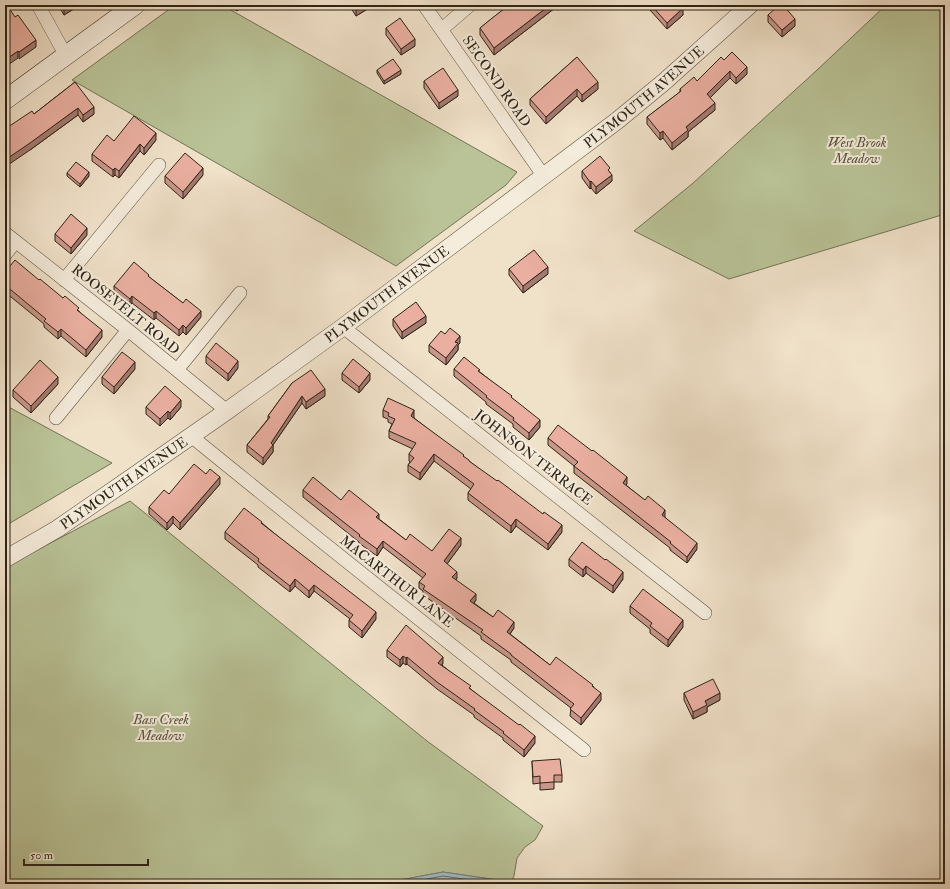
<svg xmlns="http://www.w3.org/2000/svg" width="950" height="889" viewBox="0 0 950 889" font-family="'IM FELL Double Pica',serif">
<rect width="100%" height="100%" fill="#f0e1c9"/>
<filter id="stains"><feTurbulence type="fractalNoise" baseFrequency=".005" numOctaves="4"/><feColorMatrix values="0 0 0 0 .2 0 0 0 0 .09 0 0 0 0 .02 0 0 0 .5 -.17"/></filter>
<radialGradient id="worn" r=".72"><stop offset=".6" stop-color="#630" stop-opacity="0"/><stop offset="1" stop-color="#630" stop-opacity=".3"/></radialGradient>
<path fill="#b9c397" stroke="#737457" d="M175 5H222L517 172 506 185 396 266 72 80Z
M886 5H945V214L729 279 634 231 692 184 816 71Z
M5 405 112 463 5 526Z
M130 501 427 741 543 826 535 840 525 847 517 858 514 876 511 882 443 872 379 884H5V567Z"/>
<path fill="#a1bac2" stroke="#737e7e" d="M443 872 511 882 519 884H379Z"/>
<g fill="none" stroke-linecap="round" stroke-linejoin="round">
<path stroke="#676f6c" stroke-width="1" d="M400 884 443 876 498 884"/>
<defs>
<path id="minor" d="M38 5 66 56
M424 5 543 175
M442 29 470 5
M5 233 128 330 227 411
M5 255 15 242
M64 280 159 165
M343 327 705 613
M177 370 240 293
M56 418 128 330
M191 436C321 542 453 646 584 750"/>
<g id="tertiary">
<path id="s1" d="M5 559 57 529 128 480 227 411 343 327 618 120 664 82 750 5"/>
</g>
<path id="secondary" d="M5 100 135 5"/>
</defs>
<use href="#minor" stroke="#5e5344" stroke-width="14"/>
<use href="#tertiary" stroke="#5e5344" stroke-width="18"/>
<use href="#secondary" stroke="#2d2417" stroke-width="20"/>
<use href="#minor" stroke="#f5ecdc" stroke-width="13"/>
<use href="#tertiary" stroke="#f5ecdc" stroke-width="17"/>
<use href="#secondary" stroke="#f5ecdc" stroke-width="19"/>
</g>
<path fill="#c9968a" stroke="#2d2417" d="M58 5H80L64 15Z
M228 5H241L237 11Z
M349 5H374L356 16Z
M509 5H565L558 10 555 8 494 55 480 35V28Z
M650 5H680L683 15 667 29 650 10Z
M768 15 795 26 782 37 768 22Z
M386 28 415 46 401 55 386 35Z
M577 57 598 89 582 102 577 96 546 124 530 105V99Z
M724 60 747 74 736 84 730 78 710 98 715 110 688 132V137L672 150 663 138 660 140 647 124V117L680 92V89L697 81Z
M377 70 401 74 384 84 377 73Z
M424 81 458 96 439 109 424 88Z
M75 82 94 114 83 122 78 115 30 150 34 114Z
M156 140 144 155 140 151 119 178 115 175 113 177 92 161V154L114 141Z
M582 171 610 172 612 181 596 194 591 188 590 189 582 178Z
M67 173 89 176 80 187 67 176Z
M203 175 183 199 165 183V176Z
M55 234 87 235 71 254 55 241Z
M509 269 548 274 523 293 509 275Z
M5 272 39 280 79 311 102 337 86 357 61 336 58 339 44 327V324L5 292Z
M149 277 201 317 186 335 183 332 179 336 156 318 154 320 132 303 130 306 114 293V286Z
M393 319 426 323 402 339 393 326Z
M445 334 460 343 458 345V350L446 365 429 352V345Z
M206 356 238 368 228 381 206 363Z
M135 369 114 394 102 384V377Z
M454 369 480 372 512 398 540 427 529 440 513 427V424L486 404V402L454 376Z
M342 373 370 380 359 393 342 380Z
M292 383 325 396 306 409 302 403 273 445V452L263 465 247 452V445L268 419V416Z
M58 384 31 413 13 397V390Z
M146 407H181L170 420 168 418 160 426 146 414Z
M383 410 414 417V418L464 457 469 461 562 532 548 550 516 526 511 533 468 500V493L471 489 434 461 420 480 408 472V465L410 462 409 461V454L413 449 389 438V431L392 424 388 422V419L383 417Z
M548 438 627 484 626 485 665 517 697 549 687 563 670 550V548L574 473V466L548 445Z
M206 474 220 484 180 530 173 523 167 530 149 514V507L169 494Z
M303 490 341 500 379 519 406 540 432 551 461 545 447 564 457 578 456 580 476 600 474 603 493 617 514 628 510 634 550 665 593 686 601 700 581 725 570 716 571 708 511 662V660L481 639V636L423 595V591L419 588V582L423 578 383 547 377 556 359 543V542L303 497Z
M262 523 376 619 362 638 349 627V620L350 619 314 591 309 598 295 586 290 592 258 567V565L225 539V532Z
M569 559 623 579 613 593 586 573 583 577 569 566Z
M630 606 683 627 668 647 650 633V629L630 613Z
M387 650 443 663 442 665 535 743 524 757 503 740V738L474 717V715L437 689 407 664 406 665 403 663 400 667 387 657Z
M684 693 720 700 707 707V712L693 719 684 700Z
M532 761 562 775V782H554V789L540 790V783L533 784Z"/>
<path fill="#a47a71" stroke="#2d2417" d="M69 5H80L64 15V8Z
M237 5H241L237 11Z
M363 5H374L356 16V10Z
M550 5H555V8L494 55V48Z
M558 5H565L558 10Z
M683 8V15L667 29V23Z
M795 19V26L782 37V30Z
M415 39V46L401 55V49Z
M36 40V47L19 59V52Z
M18 51V58L5 67V60Z
M747 67V74L736 84V78Z
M401 70V74L384 84V81Z
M730 71V78L707 101V94Z
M598 82V89L582 102V95Z
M577 89V96L546 124V117Z
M458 90V96L439 109V103Z
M715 103V110L688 132V137L672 150V143L686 127Z
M94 107V114L83 122V115Z
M78 108V115L30 150 5 167V160Z
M663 131V138L660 140V133Z
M156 133V140L144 155V148Z
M140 144V151L119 178V171Z
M115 168V175L113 177V170Z
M203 168V175L183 199V192Z
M89 172V176L80 187V184Z
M612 175V181L596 194V187Z
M591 181V188L590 189V182Z
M87 228V235L71 254V248Z
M548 267V274L523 293V286Z
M132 296V303L130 306V299Z
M156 311V318L154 320V313Z
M201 311V317L186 335V328Z
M426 316V323L402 339V332Z
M183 325V332L179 336V330Z
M61 329V336L58 339V332Z
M102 330V337L86 357V350Z
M460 336V343L458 345V350L446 365V358L455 342Z
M238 361V368L228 381V374Z
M135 362V369L114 394V387Z
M370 373V380L359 393V387Z
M58 377V384L31 413V406Z
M325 389V396L306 409V402Z
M302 396V403L273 445V452L263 465V458L271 443Z
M181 400V407L170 420V413Z
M414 410V417L411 423V416Z
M168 411V418L160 426V419Z
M540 420V427L529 440V433Z
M434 454V461L420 480V473Z
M220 477V484L180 530V523Z
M627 477V484L623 489V483Z
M665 510V517L662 522V515Z
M379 514V520L376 517Z
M173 516V523L167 530V523Z
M516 519V526L511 533V526Z
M562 525V532L548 550V544Z
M461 538V545L444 568V561Z
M383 541V547L377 556V549Z
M697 543V549L687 563V557Z
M586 566V573L583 577V570Z
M457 572V578L452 584V577Z
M623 572V579L613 593V586Z
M295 579V586L290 592V586Z
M314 585V591L309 598V591Z
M476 594V600L470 608V601Z
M376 612V619L362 638V631Z
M683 620V627L668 647V640Z
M514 622V628L507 638V632Z
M403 656V663L400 667V660Z
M407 657V664L406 665V658Z
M443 657V663L438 670V663Z
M601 693V700L581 725V718Z
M720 693V700L707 707V712L693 719V712L705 701Z
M535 736V743L524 757V750Z"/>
<path fill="#eaafa1" stroke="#2d2417" d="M5 5H7L15 17 18 15 36 40 19 52 18 51 5 60Z
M62 5H69L64 8Z
M353 5H363L356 10Z
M509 5H550L494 48 480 28 491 19Z
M651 5H680L683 8 667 23Z
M779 5H783L795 19 782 30 768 15Z
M400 18 415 39 401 49 386 28Z
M732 52 747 67 736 78 730 71 707 94 715 103 686 127 688 130 672 143 663 131 660 133 647 117 681 91 680 89 694 77 697 81 721 57 724 60Z
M577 57 598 82 582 95 577 89 546 117 530 99Z
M393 59 401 70 384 81 377 70Z
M443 68 458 90 439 103 424 81Z
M75 82 94 107 83 115 78 108 30 143 5 160V129L32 111 34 114Z
M134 116 156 133 144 148 140 144 119 171 115 168 113 170 92 154 107 135 114 141Z
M185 153 203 168 183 192 165 176Z
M600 156 610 168 608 170 612 175 596 187 591 181 590 182 582 171Z
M76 162 89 172 80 184 67 173Z
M71 214 87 228 71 248 55 234Z
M534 250 548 267 523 286 509 269Z
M15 260 39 280 40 279 63 298 65 296 79 308 77 310 102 330 86 350 61 329 58 332 44 321 46 319 5 285V272Z
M134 262 149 275 148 276 183 303 186 299 201 311 186 328 183 325 179 330 156 311 154 313 132 296 130 299 114 286Z
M416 302 426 316 402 332 393 319Z
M450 328 460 336 455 342 458 343 446 358 429 345 441 331 445 334Z
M216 343 238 361 228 374 206 356Z
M122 352 135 362 114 387 102 377Z
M464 357 480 370 478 371 512 396 511 397 540 420 529 433 513 420 514 418 486 397 487 396 454 369Z
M353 359 370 373 359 387 342 373Z
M40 360 58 377 31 406 13 390Z
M311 370 325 389 306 402 302 396 271 443 273 445 263 458 247 445 270 417 268 416 292 383Z
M165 386 181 400 170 413 168 411 160 419 146 407Z
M388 398 414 410 411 416 464 455 463 456 469 460V461L497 481 498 480 543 514 544 512 562 525 548 544 516 519 511 526 468 493 474 484 434 454 420 473 408 465 414 458 409 454 416 443 389 431 395 419 388 416 389 413 383 410Z
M558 425 592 451 593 450 627 477 623 483 645 500 648 496 665 510 662 515 697 543 687 557 670 543 671 542 574 466 578 462 548 438Z
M194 464 206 474 210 469 220 477 180 523 173 516 167 523 149 507 164 490 169 494Z
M313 477 341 500 349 490 379 514 376 517 406 540 410 534 432 551 449 529 461 538 444 561 457 572 452 577 476 594 470 601 493 617 498 610 514 622 507 632 550 665 556 657 593 685 592 686 601 693 581 718 570 709 574 704 511 655V654L481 632 483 630 423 589 425 586 419 582 426 574 383 541 377 549 359 536 360 535 303 490Z
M244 508 262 522 261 523 376 612 362 631 349 620 353 615 314 585 309 591 295 579 290 586 258 561 259 559 225 532Z
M582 542 605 560 606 559 623 572 613 586 586 566 583 570 569 559Z
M643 589 683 620 668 640 650 626 652 623 630 606Z
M406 625 443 657 438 663 471 686 469 688 519 725 520 724 535 736 524 750 503 733 504 732 474 710 475 709 437 682 407 657 406 658 403 656 400 660 387 650Z
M713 679 720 693 705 701 707 705 693 712 684 693Z
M560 759 562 775H554V782L540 783V776L533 777 532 761Z"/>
<g text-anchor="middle" stroke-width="4" stroke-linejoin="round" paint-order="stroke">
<g font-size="14" fill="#2d2417" stroke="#f5ecdc">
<text transform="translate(497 81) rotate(55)" y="5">SECOND ROAD</text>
<text dy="5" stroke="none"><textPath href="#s1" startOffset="789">PLYMOUTH AVENUE</textPath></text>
<text dy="5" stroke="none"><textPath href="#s1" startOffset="465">PLYMOUTH AVENUE</textPath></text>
<text transform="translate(126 309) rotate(39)" y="5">ROOSEVELT ROAD</text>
<text transform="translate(534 457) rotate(38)" y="5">JOHNSON TERRACE</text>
<text dy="5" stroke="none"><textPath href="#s1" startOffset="141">PLYMOUTH AVENUE</textPath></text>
<text transform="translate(397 581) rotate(38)" y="5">MACARTHUR LANE</text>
</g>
<g font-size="14" font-style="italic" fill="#57543d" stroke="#f5ecdc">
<text x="857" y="147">West Brook<tspan x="857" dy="16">Meadow</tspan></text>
<text x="161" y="724">Bass Creek<tspan x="161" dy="16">Meadow</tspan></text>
</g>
</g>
<rect width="950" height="889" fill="none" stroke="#f0e1c9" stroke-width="20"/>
<rect x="6" y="6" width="938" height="877" fill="none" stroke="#2d2417" stroke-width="2"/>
<rect x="10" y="10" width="930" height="869" fill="none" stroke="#2d2417"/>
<path d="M24 859v6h124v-6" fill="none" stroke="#2d2417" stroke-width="2"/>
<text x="30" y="859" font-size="12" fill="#2d2417" stroke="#f5ecdc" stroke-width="3" paint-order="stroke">50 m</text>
<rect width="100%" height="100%" filter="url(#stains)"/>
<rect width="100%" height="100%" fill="url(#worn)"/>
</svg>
